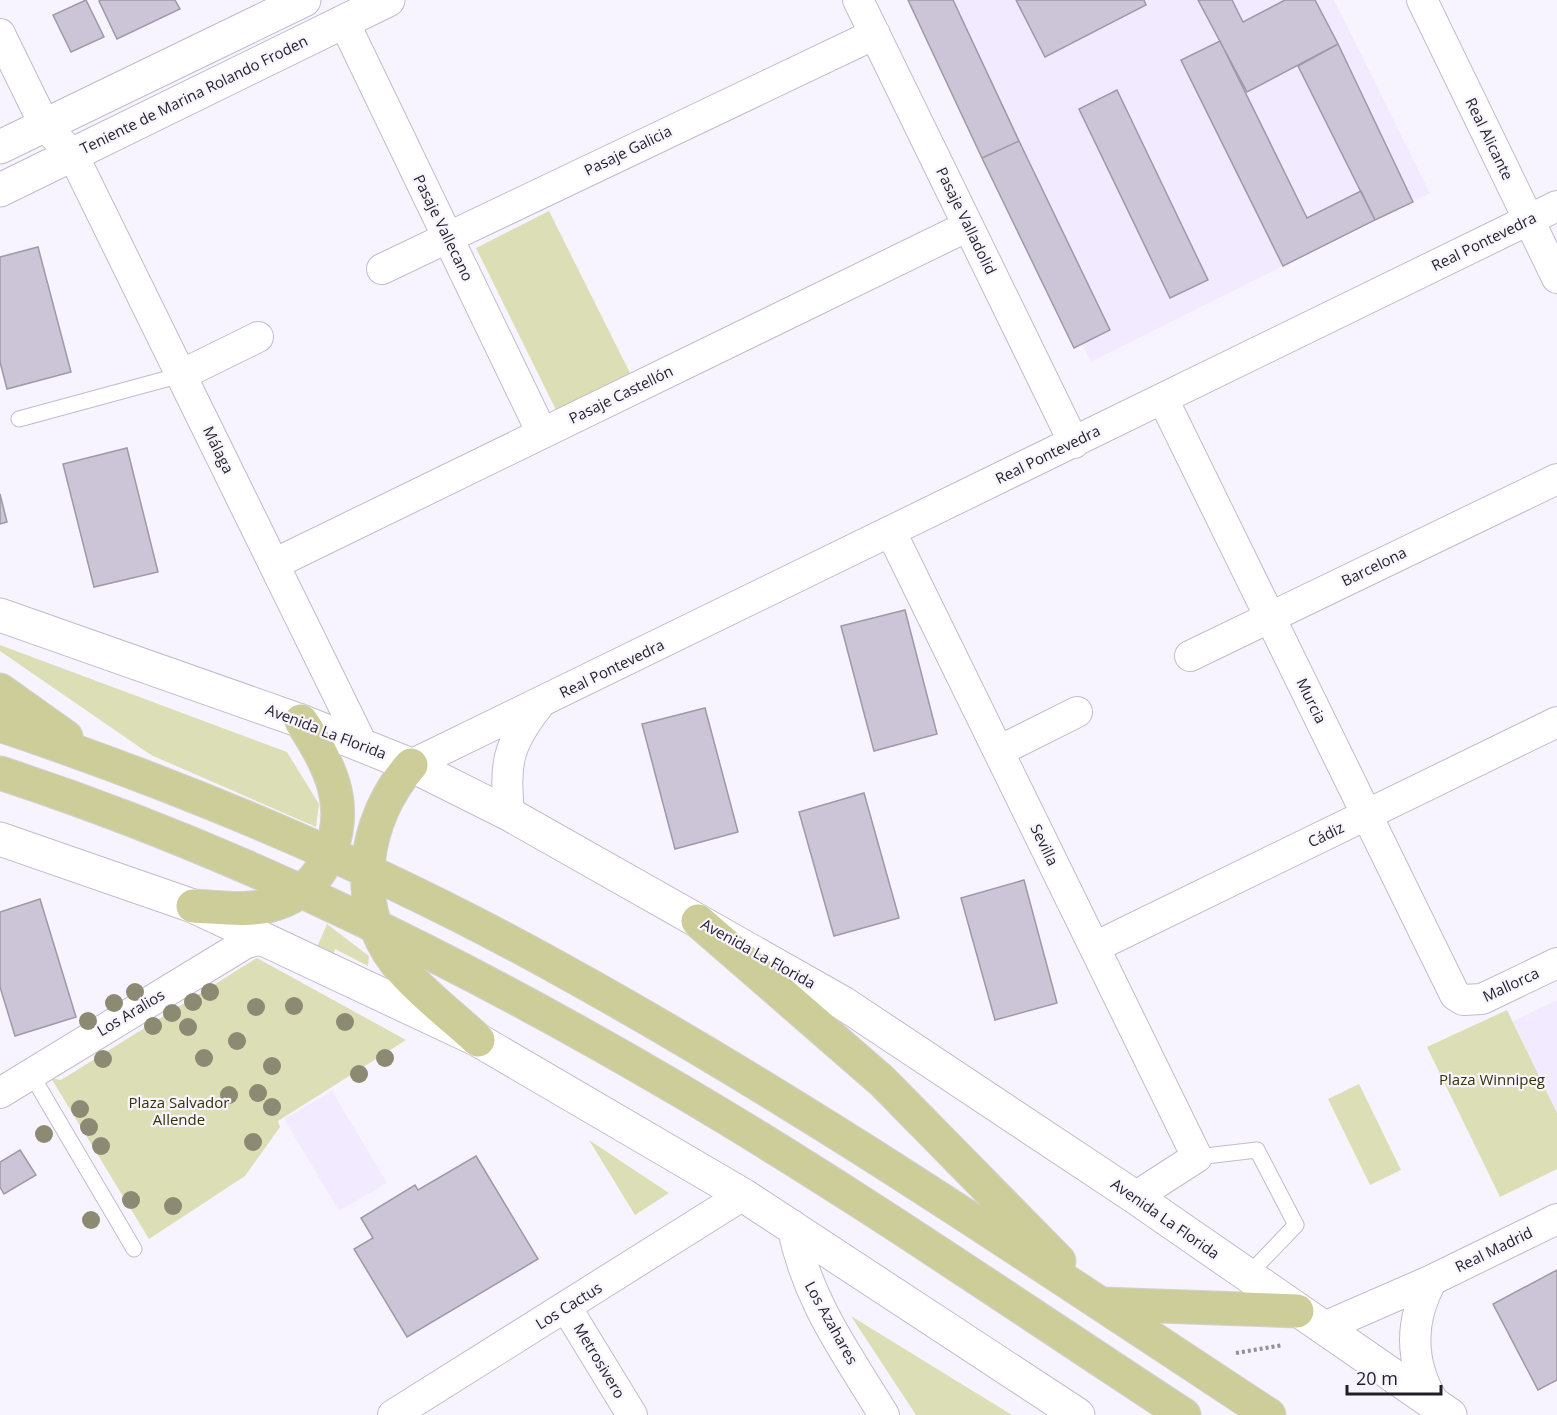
<svg xmlns="http://www.w3.org/2000/svg" width="1557" height="1415" viewBox="0 0 1557 1415" font-family="'Open Sans',sans-serif">
<rect width="100%" height="100%" fill="#f8f4ff"/>
<path fill="#f2eaff" d="M910 0H1334L1430 193 1091 362Z
M1557 1000V1113L1513 1021Z
M332 1091 387 1183 339 1211 284 1119Z"/>
<path fill="#dcdeb6" d="M549 211 630 373 556 410 476 248Z
M0 645 287 752 319 804 316 827 151 755 0 651Z
M327 924 369 956 368 966 335 949 331 961 314 954Z
M257 958 406 1040 278 1121 280 1127 245 1176 149 1239 51 1078 61 1080Z
M1507 1010 1557 1113V1169L1500 1197 1427 1047Z
M1359 1084 1401 1170 1370 1185 1328 1099Z
M589 1140 669 1193 635 1215Z
M851 1316 1012 1415H916Z"/>
<path fill="#cbc5d7" stroke="#9e98a9" stroke-width="1.5" d="M86 0 104 37 71 52 53 15Z
M101 0H175L180 9 117 39 99 1Z
M908 0H953L1019 141 982 158Z
M1016 0H1144L1146 5 1045 57Z
M1198 0H1232L1243 22 1285 0H1315L1338 44 1247 92Z
M1220 41 1307 218 1361 191 1375 220 1283 266 1181 60Z
M1338 44 1413 202 1375 220 1298 66Z
M1117 90 1208 280 1170 298 1079 109Z
M1019 141 1110 330 1074 348 982 158Z
M38 247 71 372 7 389 0 362V257Z
M127 448 158 572 94 587 63 464Z
M0 494 7 522 0 524Z
M905 610 937 734 874 751 841 626Z
M705 708 738 832 675 849 642 724Z
M864 793 899 918 834 936 799 812Z
M1024 880 1057 1003 995 1020 961 898Z
M40 899 76 1017 15 1036 0 987V912Z
M20 1150 36 1175 4 1194 0 1187V1162Z
M476 1156 538 1259 407 1337 354 1249 373 1238 361 1218 415 1185 418 1190Z
M1557 1270V1380L1538 1390 1493 1304Z"/>
<g fill="none" stroke-linecap="round" stroke-linejoin="round">
<defs>
<path id="service" d="M19 419 181 375
M31 1074 134 1249
M1197 1157 1257 1150 1296 1225 1247 1276"/>
<path id="minor" d="M858 0 1074 443
M1422 0 1557 278
M344 22 542 433
M0 34 45 126 73 155 363 746
M382 269 875 34
M181 375 258 337
M1163 399 1455 995 1463 1000 1482 999 1557 963
M891 532 1197 1157 1135 1197
M274 564 968 226
M1190 656 1557 479
M999 751 1077 712
M411 765 1557 206
M509 814C505 764 506 747 538 706
M1095 947 1557 722
M0 1093 246 943 264 939
M792 1225C807 1301 845 1351 884 1415
M1432 1280C1408 1323 1410 1365 1436 1406
M566 1307 632 1415
M1322 1328 1432 1280 1557 1219
M393 1415 743 1195"/>
<path id="tertiary" d="M0 147 304 0
M0 190 388 0
M0 615 301 721 411 765 509 814 843 1003 1135 1197 1450 1415
M0 839 193 906 478 1040 743 1195 1078 1415"/>
<path id="primary" d="M0 690 66 737
M0 725C193 790 382 870 560 969 805 1104 1036 1262 1269 1415
M411 765C363 819 350 905 397 964 420 992 451 1015 478 1040
M0 773C239 851 465 964 681 1091 853 1192 1017 1306 1184 1415
M193 906C219 907 249 912 275 904 324 889 347 835 334 786 327 762 315 742 301 721
M698 921 882 1081 1059 1261
M1102 1304 1297 1311"/>
</defs>
<use href="#service" stroke="#c2bbcd" stroke-width="17"/>
<use href="#minor" stroke="#c2bbcd" stroke-width="32"/>
<use href="#tertiary" stroke="#c2bbcd" stroke-width="35"/>
<use href="#primary" stroke="#d3d2d3" stroke-width="35"/>
<path stroke="#939099" stroke-width="4" stroke-dasharray="3 3" stroke-linecap="butt" d="M1236 1353 1283 1345"/>
<use href="#service" stroke="#fff" stroke-width="15"/>
<use href="#minor" stroke="#fff" stroke-width="30"/>
<use href="#tertiary" stroke="#fff" stroke-width="33"/>
<use href="#primary" stroke="#cdcd9a" stroke-width="33"/>
</g>
<g fill="#8c8a73">
<circle cx="135" cy="992" r="9"/>
<circle cx="210" cy="992" r="9"/>
<circle cx="193" cy="1002" r="9"/>
<circle cx="114" cy="1003" r="9"/>
<circle cx="294" cy="1006" r="9"/>
<circle cx="256" cy="1007" r="9"/>
<circle cx="172" cy="1013" r="9"/>
<circle cx="88" cy="1021" r="9"/>
<circle cx="345" cy="1022" r="9"/>
<circle cx="153" cy="1026" r="9"/>
<circle cx="188" cy="1027" r="9"/>
<circle cx="237" cy="1041" r="9"/>
<circle cx="204" cy="1058" r="9"/>
<circle cx="385" cy="1058" r="9"/>
<circle cx="103" cy="1059" r="9"/>
<circle cx="272" cy="1066" r="9"/>
<circle cx="359" cy="1074" r="9"/>
<circle cx="258" cy="1093" r="9"/>
<circle cx="229" cy="1095" r="9"/>
<circle cx="272" cy="1107" r="9"/>
<circle cx="80" cy="1109" r="9"/>
<circle cx="89" cy="1127" r="9"/>
<circle cx="44" cy="1134" r="9"/>
<circle cx="253" cy="1142" r="9"/>
<circle cx="101" cy="1146" r="9"/>
<circle cx="131" cy="1200" r="9"/>
<circle cx="173" cy="1206" r="9"/>
<circle cx="91" cy="1220" r="9"/>
</g>
<g text-anchor="middle" stroke-width="4.5" stroke-linejoin="round" paint-order="stroke">
<g font-size="15" fill="#211f25" stroke="#f8f4ff">
<text transform="translate(194 95) rotate(-26)" y="5">Teniente de Marina Rolando Froden</text>
<text transform="translate(1489 139) rotate(64)" y="5">Real Alicante</text>
<text transform="translate(628 151) rotate(-26)" y="5">Pasaje Galicia</text>
<text transform="translate(966 221) rotate(64)" y="5">Pasaje Valladolid</text>
<text transform="translate(443 228) rotate(64)" y="5">Pasaje Vallecano</text>
<text transform="translate(1484 242) rotate(-26)" y="5">Real Pontevedra</text>
<text transform="translate(621 395) rotate(-26)" y="5">Pasaje Castellón</text>
<text transform="translate(218 450) rotate(64)" y="5">Málaga</text>
<text transform="translate(1048 455) rotate(-26)" y="5">Real Pontevedra</text>
<text transform="translate(1374 567) rotate(-26)" y="5">Barcelona</text>
<text transform="translate(612 669) rotate(-26)" y="5">Real Pontevedra</text>
<text transform="translate(1311 701) rotate(64)" y="5">Murcia</text>
<text transform="translate(326 732) rotate(21)" y="5">Avenida La Florida</text>
<text transform="translate(1326 835) rotate(-26)" y="5">Cádiz</text>
<text transform="translate(1044 845) rotate(64)" y="5">Sevilla</text>
<text transform="translate(758 954) rotate(29)" y="5">Avenida La Florida</text>
<text transform="translate(1511 985) rotate(-25)" y="5">Mallorca</text>
<text transform="translate(131 1013) rotate(-31)" y="5">Los Aralios</text>
<text transform="translate(1165 1219) rotate(35)" y="5">Avenida La Florida</text>
<text transform="translate(1494 1250) rotate(-26)" y="5">Real Madrid</text>
<text transform="translate(569 1306) rotate(-32)" y="5">Los Cactus</text>
<text transform="translate(831 1323) rotate(61)" y="5">Los Azahares</text>
<text transform="translate(599 1361) rotate(59)" y="5">Metrosivero</text>
</g>
<g font-size="15" fill="#330" stroke="#f8f4ff">
<text x="1492" y="1085">Plaza Winnipeg</text>
<text x="179" y="1108">Plaza Salvador<tspan x="179" dy="17">Allende</tspan></text>
</g>
</g>
<path d="M1347 1385v9h94v-9" fill="none" stroke="#211f25" stroke-width="3"/>
<text x="1356" y="1385" font-size="18" fill="#211f25" stroke="#f8f4ff" stroke-width="4.5" paint-order="stroke">20 m</text>
</svg>
